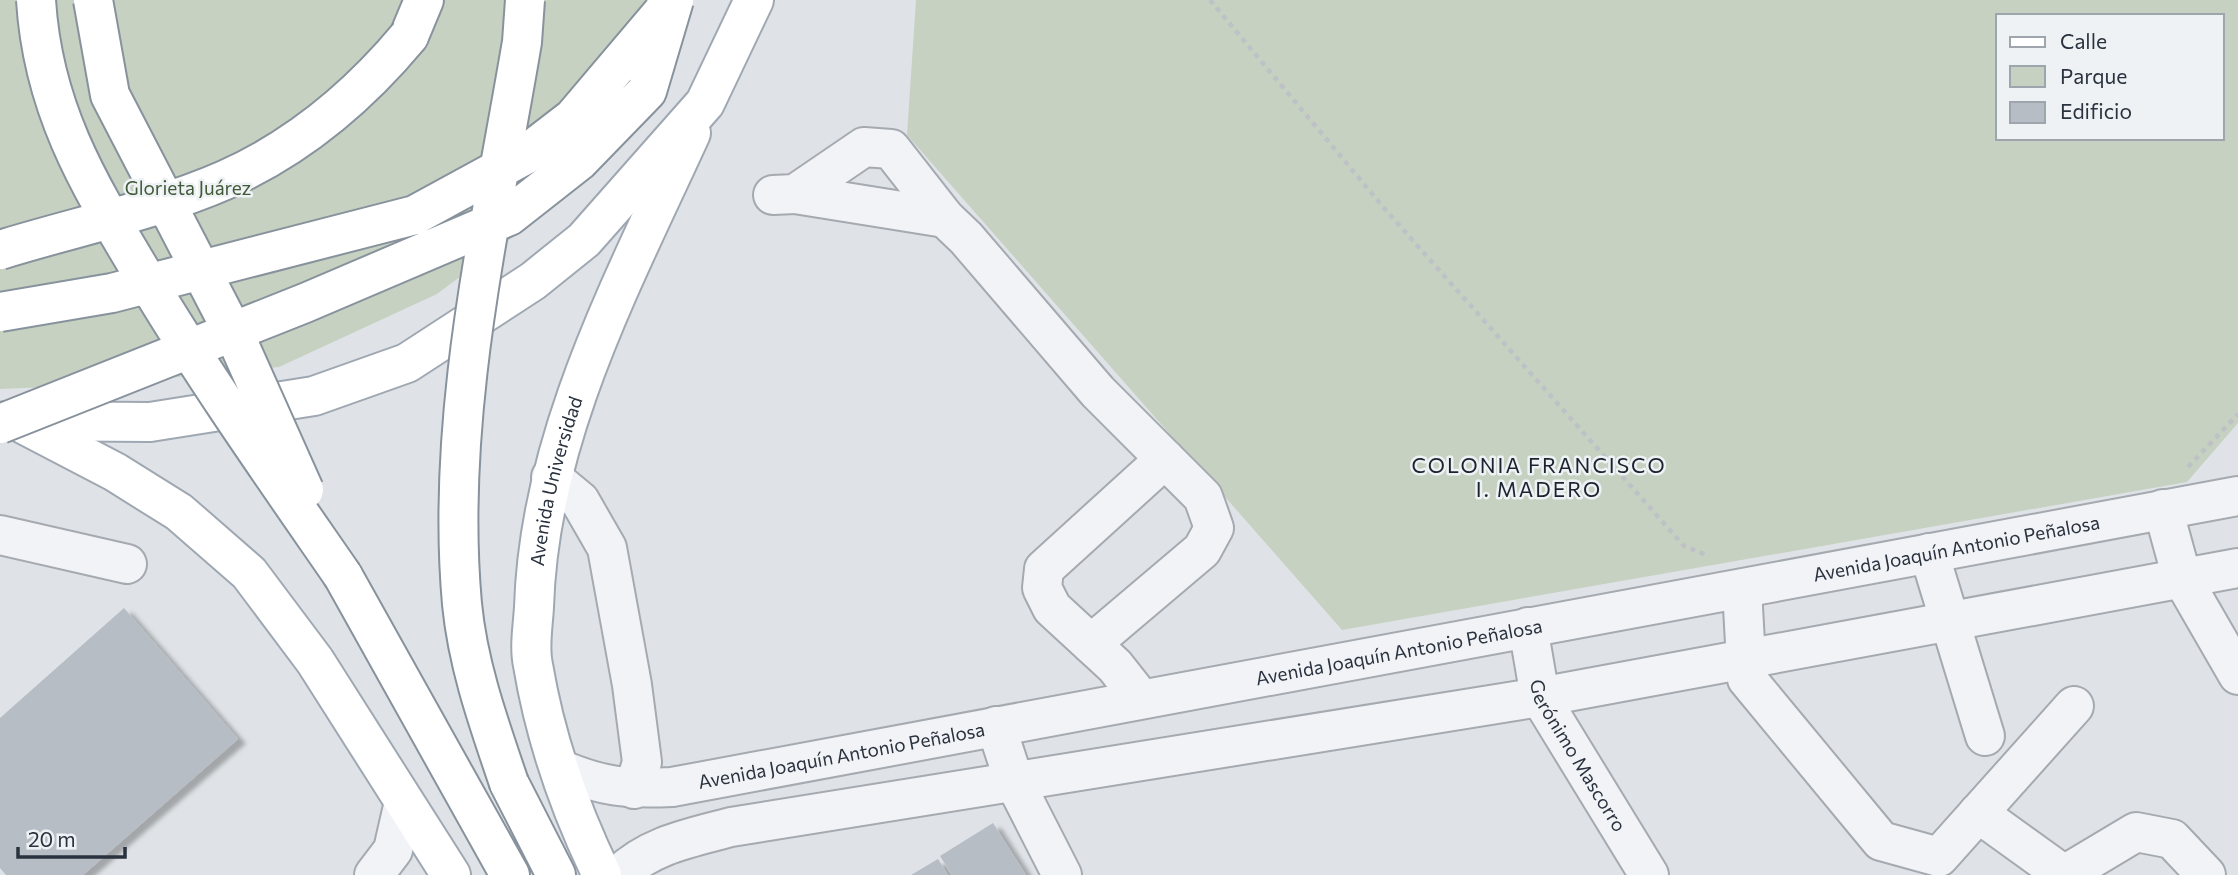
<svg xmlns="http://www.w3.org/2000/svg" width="2238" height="875" viewBox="0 0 2238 875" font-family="Commissioner,sans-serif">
<defs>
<filter id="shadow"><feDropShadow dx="8" dy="4.5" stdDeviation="2" flood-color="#0004"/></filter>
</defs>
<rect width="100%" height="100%" fill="#dfe3e7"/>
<path fill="#c6d1c1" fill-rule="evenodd" d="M0 0H691L656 70 553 207 437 294 279 367 98 385 0 389Z
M916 0H2238V423L2187 482 1342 630 907 135ZM1998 16H2222V138H1998Z"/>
<path fill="#b7bdc4" filter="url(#shadow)" d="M124 608 238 739 83 875H6L0 868V718Z
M993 823 1026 875H952L940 856Z
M938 859 948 875H911Z"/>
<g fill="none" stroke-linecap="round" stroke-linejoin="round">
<defs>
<g id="minor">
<path d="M795 194 945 218"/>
<path d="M773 195 795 194 864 147 891 149 945 218 966 238 1098 392 1203 497 1214 528 1202 550 1091 644"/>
<path d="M551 477 580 501 607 548 632 685 642 762 634 789"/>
<path d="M2163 509 2182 578 2238 675"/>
<path d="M0 535 127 564"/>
<path d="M1929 553 1985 736"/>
<path d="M1742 589 1747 679 1881 841 1939 857 2074 706"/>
<path id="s1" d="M1528 627 1540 697 1649 875"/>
<path d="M1141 699 1115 666 1052 608 1042 588 1044 569 1165 459"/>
<path d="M996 726 1014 781 1062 875"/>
<path id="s2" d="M560 769C603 787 625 789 672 787L2238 496"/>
<path d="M1978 813 2064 875 2136 832 2172 839 2206 875"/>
<path d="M374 875 393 850 404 802"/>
<path d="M619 875C650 845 690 838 731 827L1540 697 2238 568"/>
</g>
<g id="major">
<path d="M6 421 150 422 314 396 407 363 533 281 584 240 705 103 754 0"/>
<path d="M23 424 115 472 179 512 249 573 315 661 451 875"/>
<path id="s3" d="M602 875C570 809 545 737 533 665 529 647 533 625 534 607 539 438 622 284 691 133"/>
</g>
<path id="highway" d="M409 36 424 0
M343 576 510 875
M509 783 556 875"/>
</defs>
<use href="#minor" stroke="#a5aab1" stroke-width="42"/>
<use href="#major" stroke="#9fa8b2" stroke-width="42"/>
<use href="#highway" stroke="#87929d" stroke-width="42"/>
<path stroke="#bec1c6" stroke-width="4.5" stroke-dasharray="5 5" stroke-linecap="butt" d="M1210 0 1384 208 1684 546 1709 556
M2188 467 2238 414"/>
<use href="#minor" stroke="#f2f3f6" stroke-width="38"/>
<use href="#major" stroke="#fff" stroke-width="38"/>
<use href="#highway" stroke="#fff" stroke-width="38"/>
<defs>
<path id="highway-bridge" d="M36 0C43 113 92 189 148 283 209 384 276 479 343 576
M93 0 110 95 237 340 304 490
M0 250C74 227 154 211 225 180 297 148 359 96 409 36
M0 312 112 293 415 215 525 155 573 118 662 13
M0 424 305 303 509 216 579 161 647 91 674 0
M509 783C489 724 468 666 462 604 445 416 491 226 522 42L525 0"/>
</defs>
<use href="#highway-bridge" stroke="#87929d" stroke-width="42" stroke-linecap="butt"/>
<use href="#highway-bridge" stroke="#fff" stroke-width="38"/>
</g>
<g text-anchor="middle" stroke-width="5" stroke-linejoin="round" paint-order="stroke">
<g font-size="19" fill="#405937" stroke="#eef2f5">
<text x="188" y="195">Glorieta Juárez</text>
</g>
<g font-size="19" fill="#29323e" stroke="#eef2f5">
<text dy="7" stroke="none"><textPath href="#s3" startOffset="408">Avenida Universidad</textPath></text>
<text dy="7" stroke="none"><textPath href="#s2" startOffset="1421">Avenida Joaquín Antonio Peñalosa</textPath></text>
<text dy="7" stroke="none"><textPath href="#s2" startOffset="854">Avenida Joaquín Antonio Peñalosa</textPath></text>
<text dy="7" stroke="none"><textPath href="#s1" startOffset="140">Gerónimo Mascorro</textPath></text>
<text dy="7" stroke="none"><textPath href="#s2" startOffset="287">Avenida Joaquín Antonio Peñalosa</textPath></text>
</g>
<g font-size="21" letter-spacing="2" fill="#1b232e" stroke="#eef2f5">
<text x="1539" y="473">COLONIA FRANCISCO<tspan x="1539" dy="24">I. MADERO</tspan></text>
</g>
</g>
<rect x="1996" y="14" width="228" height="126" fill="#eef2f5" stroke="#9fa5ac" stroke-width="2"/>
<rect x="2010" y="37" width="35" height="10" fill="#ffffff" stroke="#9fa5ac" stroke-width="2"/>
<text x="2060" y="49" font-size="21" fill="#29323e">Calle</text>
<rect x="2010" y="66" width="35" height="21" fill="#c6d1c1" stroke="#9fa5ac" stroke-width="2"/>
<text x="2060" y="84" font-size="21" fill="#29323e">Parque</text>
<rect x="2010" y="102" width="35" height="21" fill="#b7bdc4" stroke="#9fa5ac" stroke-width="2"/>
<text x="2060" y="119" font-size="21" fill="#29323e">Edificio</text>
<path d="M18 847v10h107v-10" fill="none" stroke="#29323e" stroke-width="3.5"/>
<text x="28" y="847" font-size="21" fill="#29323e" stroke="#eef2f5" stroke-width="5" paint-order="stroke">20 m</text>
</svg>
